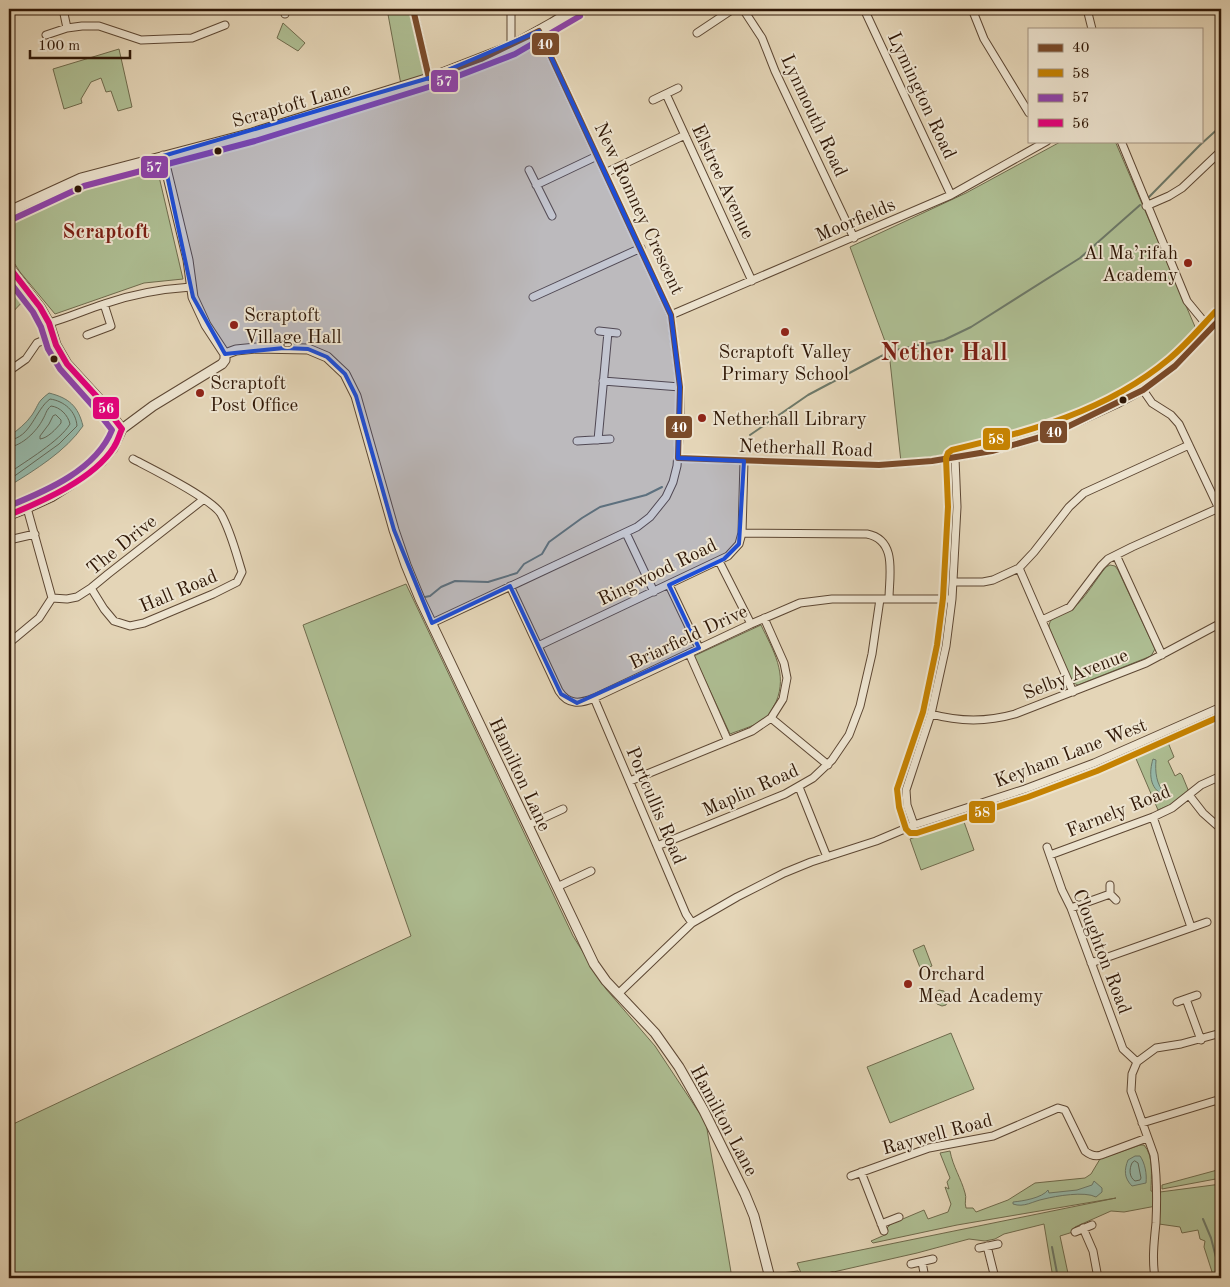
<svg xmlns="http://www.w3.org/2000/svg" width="1230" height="1287" viewBox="0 0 1230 1287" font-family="'Old Standard TT',serif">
<rect width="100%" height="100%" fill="#e4d5b7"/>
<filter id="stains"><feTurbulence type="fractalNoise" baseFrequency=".004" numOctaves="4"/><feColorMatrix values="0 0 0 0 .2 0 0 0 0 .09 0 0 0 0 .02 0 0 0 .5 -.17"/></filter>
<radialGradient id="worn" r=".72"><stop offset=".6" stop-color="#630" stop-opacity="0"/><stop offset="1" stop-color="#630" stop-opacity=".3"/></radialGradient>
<path fill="#aebe93" stroke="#6f6b4d" d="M387 9H413L429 78 402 90Z
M283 23 305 43 298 51 277 38Z
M119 49 132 107 118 111 111 91 106 92 101 78 91 82 81 99 82 103 64 109 53 69Z
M1062 141H1115L1199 336 1174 361 1143 385 1087 413 1045 431 1008 443 959 454 901 462 889 352 850 247 966 193Z
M157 168 183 279 144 283 55 314 20 272 9 255V220L102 181Z
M9 274 26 298 9 316Z
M1110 565 1115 566 1118 570 1155 649 1151 656 1078 685 1071 682 1049 627C1049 615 1064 614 1073 608 1085 599 1096 579 1106 567Z
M406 584 573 936 606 989 655 1046 706 1123 732 1278H9V1126L411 936 303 625Z
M761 625C773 650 788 674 776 702 773 707 770 715 765 719 757 725 740 730 730 734L694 656Z
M1167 740 1174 757 1168 761 1175 776 1180 773 1182 775 1189 792 1172 804 1158 810 1134 754Z
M963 819 974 850 921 870 910 839Z
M924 945 932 966 921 970 913 950Z
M939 990 944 991 948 1000 946 1005 942 1006 937 1004 934 996 935 993Z
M951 1033 974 1089 890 1123 867 1067Z
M1140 1145H1144C1154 1156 1151 1177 1151 1191L1156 1192V1206L1124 1212 1111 1211 1075 1227 1073 1232 1060 1236 1069 1278H1053L1044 1224 1004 1234 995 1239 985 1241 969 1239 917 1253 807 1278H774L773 1274 798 1271 801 1273 797 1263 1116 1198 957 1225 873 1243 871 1241 887 1234V1228L891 1224 924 1210 928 1219 948 1212 951 1204 945 1187 949 1189 947 1182 950 1178 940 1153 950 1151C953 1167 961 1178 965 1193 967 1198 964 1202 966 1208H973L976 1212 1008 1200 1035 1183 1085 1178 1091 1174 1100 1159Z
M1221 1169V1178L1162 1189V1185Z
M1221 1184V1199L1218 1206 1221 1217V1278H1214L1204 1247 1205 1241 1200 1239 1198 1230 1182 1233 1180 1227 1159 1224 1160 1192Z"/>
<path fill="#96b9aa" stroke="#6d7969" d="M49 393C69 398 78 406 83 426 66 451 35 470 9 486V437C17 430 26 424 32 415 40 403 36 403 49 393Z
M1153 759 1156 760C1155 771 1156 785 1165 793L1164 795C1149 789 1149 772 1153 759Z
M1135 1156H1140C1145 1163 1147 1174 1146 1183L1132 1186C1124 1178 1124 1170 1128 1160Z
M1094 1181 1102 1188V1192L1096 1197C1085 1191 1056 1196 1044 1199 1033 1201 1024 1208 1013 1204V1202C1023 1201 1042 1198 1048 1190L1049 1193 1077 1190 1092 1185Z"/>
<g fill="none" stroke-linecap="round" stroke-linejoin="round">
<path stroke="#636858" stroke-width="1" d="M56 415 61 420V423C56 429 48 438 40 439V436L49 424 53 416Z
M9 440C31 438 35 410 50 399 64 401 76 411 77 426L59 444 9 480
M9 447C22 446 37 431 43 419 46 414 46 410 51 406 60 407 68 415 70 424 60 441 26 461 9 473
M1135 1161 1138 1163 1141 1178 1140 1180 1135 1181C1129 1177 1129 1169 1132 1163Z"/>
<path stroke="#6d7969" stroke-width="2" d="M1149 197 1200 145 1221 126
M896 350 944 340 971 327 1080 258 1140 205
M892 351H893
M750 435 808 395 889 352
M425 597 430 596 441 587 455 581 488 582 517 573 524 564 542 554 549 542 582 518 600 507 646 495 662 487
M1203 1219 1211 1238 1221 1277
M1052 1247 1058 1278
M884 1276V1278"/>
<defs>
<path id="minor" d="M63 9 67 28
M285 9V14
M413 9 429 78
M743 9 762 38 775 71 854 238
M864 9 951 195
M972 9 984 39 1029 113
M1087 9 1092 29
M697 33 733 9
M46 35 67 28 82 26H99L141 40 192 38 225 25
M511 46V9
M666 94 752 281
M653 100 678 88
M1121 141 1187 301 1210 329
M529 170 552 216
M605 173 685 135
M536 185 597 156
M1146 206 1169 196 1182 188 1221 151
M533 297 641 248
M671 315 951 195 1047 141
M49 323C68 318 85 310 104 304 132 294 161 289 191 287
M599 331 617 333
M87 335 111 326 104 304
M9 371 26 359 37 343 54 336
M603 381 680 387
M1143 390 1152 403 1171 415 1179 424 1221 513
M598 440 608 332
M577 441 610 439
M678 458 879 465 932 461 992 451 1044 436 1067 427 1117 404 1143 390 1175 366 1221 318
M27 508 52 598
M626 533 654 592
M742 533 867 534C898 540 889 576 889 599
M9 540 35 534
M1116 555 1162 655
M719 561 751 624
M1019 568 1073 692
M954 582H983L993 580 1019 568 1034 552 1069 507 1084 493 1189 445
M669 585 699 648
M510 586 559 691C568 705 580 704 594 698L751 624 800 603 832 599H952
M91 588 104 609 114 621 130 626 144 623 213 594 237 582 242 572C236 553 231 532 221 514 211 498 152 469 133 459
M52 598 67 599 77 597 91 588 108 574 204 499
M1042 620 1070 607 1101 566 1108 559 1132 547 1219 508
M432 623 637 527 650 517 666 497 673 482 677 466 680 425V387L671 315 539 31
M9 643 39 618 52 598
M538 646 728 556 739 544 742 533 744 461
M689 653 728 741
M594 698 686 914 692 923
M931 714C960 722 987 722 1015 714L1146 663 1221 623
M771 718 828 765
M630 781 752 731 771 718 783 699 787 678 784 663 764 618
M799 787 827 857
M1189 795 1203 813 1221 829
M1153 817 1191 927
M528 825 563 809
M914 825 907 805 906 790 931 714 946 646 952 599 957 507 955 458
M657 846 785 794 813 778 832 760 849 735 860 706 872 654 880 599
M1047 847 1062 890 1071 908 1119 1038 1123 1049 1137 1062
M1050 855 1153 817 1172 808 1201 785 1221 776
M1110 885V894L1116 900
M557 887 591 871
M1071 908 1110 894
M1091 963 1207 922
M618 994 692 923 737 897 784 873 811 862 876 841 914 825 1025 789 1094 763 1221 707
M1186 999 1201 1040
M1177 1002 1197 995
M1142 1123 1221 1099
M861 1172 884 1231
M851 1176 929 1148 993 1136 1058 1108 1065 1110 1085 1151C1090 1155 1095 1157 1101 1155L1147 1138
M881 1224 899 1217
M1083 1228 1093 1251 1098 1278
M1075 1232 1092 1225
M987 1246 995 1278
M979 1248 998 1244
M922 1262 925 1278
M911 1264 933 1259
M832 1276V1278
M1143 1278 1155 1275
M1155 1278C1152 1259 1154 1242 1156 1223 1157 1201 1157 1177 1154 1155L1131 1091 1132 1074 1137 1062 1156 1048 1181 1044 1221 1033"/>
<path id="tertiary" d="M163 156 188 260 193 297 206 325 225 354
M9 211 81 178 252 133 429 78 511 46 552 23 575 9
M9 267 40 307 49 323 56 345 67 364 100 400 122 429
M225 354 236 350 256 348 308 349 327 357 345 374 356 396 394 530 406 565 420 599 594 964 606 981 655 1033 679 1067 704 1111 745 1194 754 1216 770 1278
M9 515 27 508 51 497 73 483 102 461 113 448 122 429 153 406 222 364 225 360V354"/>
</defs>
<use href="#minor" stroke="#5d4733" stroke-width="9"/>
<use href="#tertiary" stroke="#5d4733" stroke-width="11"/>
<use href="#minor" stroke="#ede4d0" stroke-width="7"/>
<use href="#tertiary" stroke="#ede4d0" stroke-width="9"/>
<defs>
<path id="bus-1" d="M413 9 429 78 481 59 539 31 671 315 680 387 678 458 879 465 932 461 992 451 1044 436 1067 427 1143 390 1175 366 1221 318"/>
<path id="bus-2" d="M1215 312C1200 328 1186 345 1169 359 1107 411 1029 432 952 450L948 453 946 458 948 507 943 598 937 645 923 712 897 789 899 807 906 829 910 833H917L1028 797 1097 771 1221 716"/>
<path id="bus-3" d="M13 219 84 186 255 141 432 86 515 54 580 16
M9 281 33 312 41 327 48 349 60 369 93 406 112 430C96 470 46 491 9 506"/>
<path id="bus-4" d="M9 267 40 307 49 323 56 345 67 364 100 400 122 429C119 435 118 441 114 447 94 479 43 501 9 515"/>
</defs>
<use href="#bus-1" stroke="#ede4d0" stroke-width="10"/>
<use href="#bus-2" stroke="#ede4d0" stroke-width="10"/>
<use href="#bus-3" stroke="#ede4d0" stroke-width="10"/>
<use href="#bus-4" stroke="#ede4d0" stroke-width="10"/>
<use href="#bus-1" stroke="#7a4b2a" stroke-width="6"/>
<use href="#bus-2" stroke="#c58202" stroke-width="6"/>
<use href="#bus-3" stroke="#8e44ad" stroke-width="6"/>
<use href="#bus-4" stroke="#e5007d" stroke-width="6"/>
</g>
<path fill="#1d4ed8" fill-opacity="0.2" stroke="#1d4ed8" stroke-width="4" stroke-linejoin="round" d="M539 31 671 315 680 387 678 458 744 461 739 544 724 559 669 585 699 648 577 703 561 694 510 586 432 623 394 530 356 396 345 374 327 357 308 349 284 348 225 354 193 297 163 156 429 78Z"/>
<g fill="#301807" stroke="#ede4d0" stroke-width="2">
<circle cx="218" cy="151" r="4.5"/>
<circle cx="78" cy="189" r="4.5"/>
<circle cx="54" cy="359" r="4.5"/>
<circle cx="1123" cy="400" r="4.5"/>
</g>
<g fill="#8f2418" stroke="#ede4d0" stroke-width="2">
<circle cx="1188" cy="263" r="5"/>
<circle cx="234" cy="325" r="5"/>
<circle cx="785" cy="332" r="5"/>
<circle cx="200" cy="393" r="5"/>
<circle cx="702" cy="418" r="5"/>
<circle cx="908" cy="984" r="5"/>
</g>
<g text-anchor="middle" stroke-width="4" stroke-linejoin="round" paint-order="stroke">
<g font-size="19" fill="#301807" stroke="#ede4d0">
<text transform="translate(923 95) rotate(65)" y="7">Lymington Road</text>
<text transform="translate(291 104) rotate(-16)" y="7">Scraptoft Lane</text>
<text transform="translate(815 115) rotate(65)" y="7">Lynmouth Road</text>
<text transform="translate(724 181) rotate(65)" y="7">Elstree Avenue</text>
<text transform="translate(640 208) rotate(65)" y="7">New Romney Crescent</text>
<text transform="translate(855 219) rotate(-23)" y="7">Moorfields</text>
<text transform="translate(806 447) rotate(2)" y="7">Netherhall Road</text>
<text transform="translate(121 544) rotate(-39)" y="7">The Drive</text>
<text transform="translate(657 571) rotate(-26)" y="7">Ringwood Road</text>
<text transform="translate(178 590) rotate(-23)" y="7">Hall Road</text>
<text transform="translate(688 636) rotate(-25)" y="7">Briarfield Drive</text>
<text transform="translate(1075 673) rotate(-21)" y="7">Selby Avenue</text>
<text transform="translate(1070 752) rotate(-21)" y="7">Keyham Lane West</text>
<text transform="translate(521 774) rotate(65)" y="7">Hamilton Lane</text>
<text transform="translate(750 789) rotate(-24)" y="7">Maplin Road</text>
<text transform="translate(657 805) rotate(67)" y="7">Portcullis Road</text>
<text transform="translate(1118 810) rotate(-22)" y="7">Farnely Road</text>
<text transform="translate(1103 951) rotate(69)" y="7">Cloughton Road</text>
<text transform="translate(725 1120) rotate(62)" y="7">Hamilton Lane</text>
<text transform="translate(937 1133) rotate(-15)" y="7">Raywell Road</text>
</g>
<g font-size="19" fill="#301807" stroke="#ede4d0" text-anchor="start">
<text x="1178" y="259" text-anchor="end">Al Ma’rifah<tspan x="1178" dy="22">Academy</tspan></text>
<text x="244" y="321">Scraptoft<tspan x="244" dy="22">Village Hall</tspan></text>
<text x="785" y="358" text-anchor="middle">Scraptoft Valley<tspan x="785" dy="22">Primary School</tspan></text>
<text x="210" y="389">Scraptoft<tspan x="210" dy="22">Post Office</tspan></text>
<text x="712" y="425">Netherhall Library</text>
<text x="918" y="980">Orchard<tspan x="918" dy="22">Mead Academy</tspan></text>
</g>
<g font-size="21" font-weight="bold" fill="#7a1f14" stroke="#ede4d0">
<text x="106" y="238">Scraptoft</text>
</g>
<g font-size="24" font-weight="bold" fill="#7a1f14" stroke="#ede4d0">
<text x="944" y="360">Nether Hall</text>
</g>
</g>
<g stroke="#ede4d0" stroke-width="2">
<rect x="531" y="32" width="29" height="24" rx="5" fill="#7a4b2a"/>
<rect x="430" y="69" width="29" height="24" rx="5" fill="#8e44ad"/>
<rect x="140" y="155" width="29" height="24" rx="5" fill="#8e44ad"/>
<rect x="92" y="396" width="28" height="24" rx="5" fill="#e5007d"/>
<rect x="665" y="415" width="28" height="24" rx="5" fill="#7a4b2a"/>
<rect x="1039" y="420" width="29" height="24" rx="5" fill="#7a4b2a"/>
<rect x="982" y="427" width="29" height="24" rx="5" fill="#c58202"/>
<rect x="968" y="800" width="28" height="24" rx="5" fill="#c58202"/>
</g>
<g font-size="14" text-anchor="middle" font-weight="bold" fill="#fff">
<text x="545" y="49">40</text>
<text x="444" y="86">57</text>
<text x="154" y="172">57</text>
<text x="106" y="413">56</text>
<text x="679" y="432">40</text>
<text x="1054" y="437">40</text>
<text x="996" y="444">58</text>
<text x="982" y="817">58</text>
</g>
<rect width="1230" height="1287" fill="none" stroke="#e4d5b7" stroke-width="30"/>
<rect x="10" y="10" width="1210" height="1267" fill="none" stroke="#301807" stroke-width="2.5"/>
<rect x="15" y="15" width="1200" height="1257" fill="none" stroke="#301807"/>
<rect x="1028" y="28" width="175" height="115" fill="#ede4d0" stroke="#a19280"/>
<rect x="1038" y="44" width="25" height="8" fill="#7a4b2a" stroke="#a19280"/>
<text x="1072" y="52" font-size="15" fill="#301807">40</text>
<rect x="1038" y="69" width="25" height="8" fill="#c58202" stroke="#a19280"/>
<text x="1072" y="78" font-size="15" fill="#301807">58</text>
<rect x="1038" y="94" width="25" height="8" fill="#8e44ad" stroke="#a19280"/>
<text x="1072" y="102" font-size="15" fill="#301807">57</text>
<rect x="1038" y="119" width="25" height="8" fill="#e5007d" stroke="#a19280"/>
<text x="1072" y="128" font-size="15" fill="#301807">56</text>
<path d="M30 50v8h100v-8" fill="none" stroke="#301807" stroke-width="2.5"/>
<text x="38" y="50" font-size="15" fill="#301807" stroke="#ede4d0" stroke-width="4" paint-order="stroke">100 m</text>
<rect width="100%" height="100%" filter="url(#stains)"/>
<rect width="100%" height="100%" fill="url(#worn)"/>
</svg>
